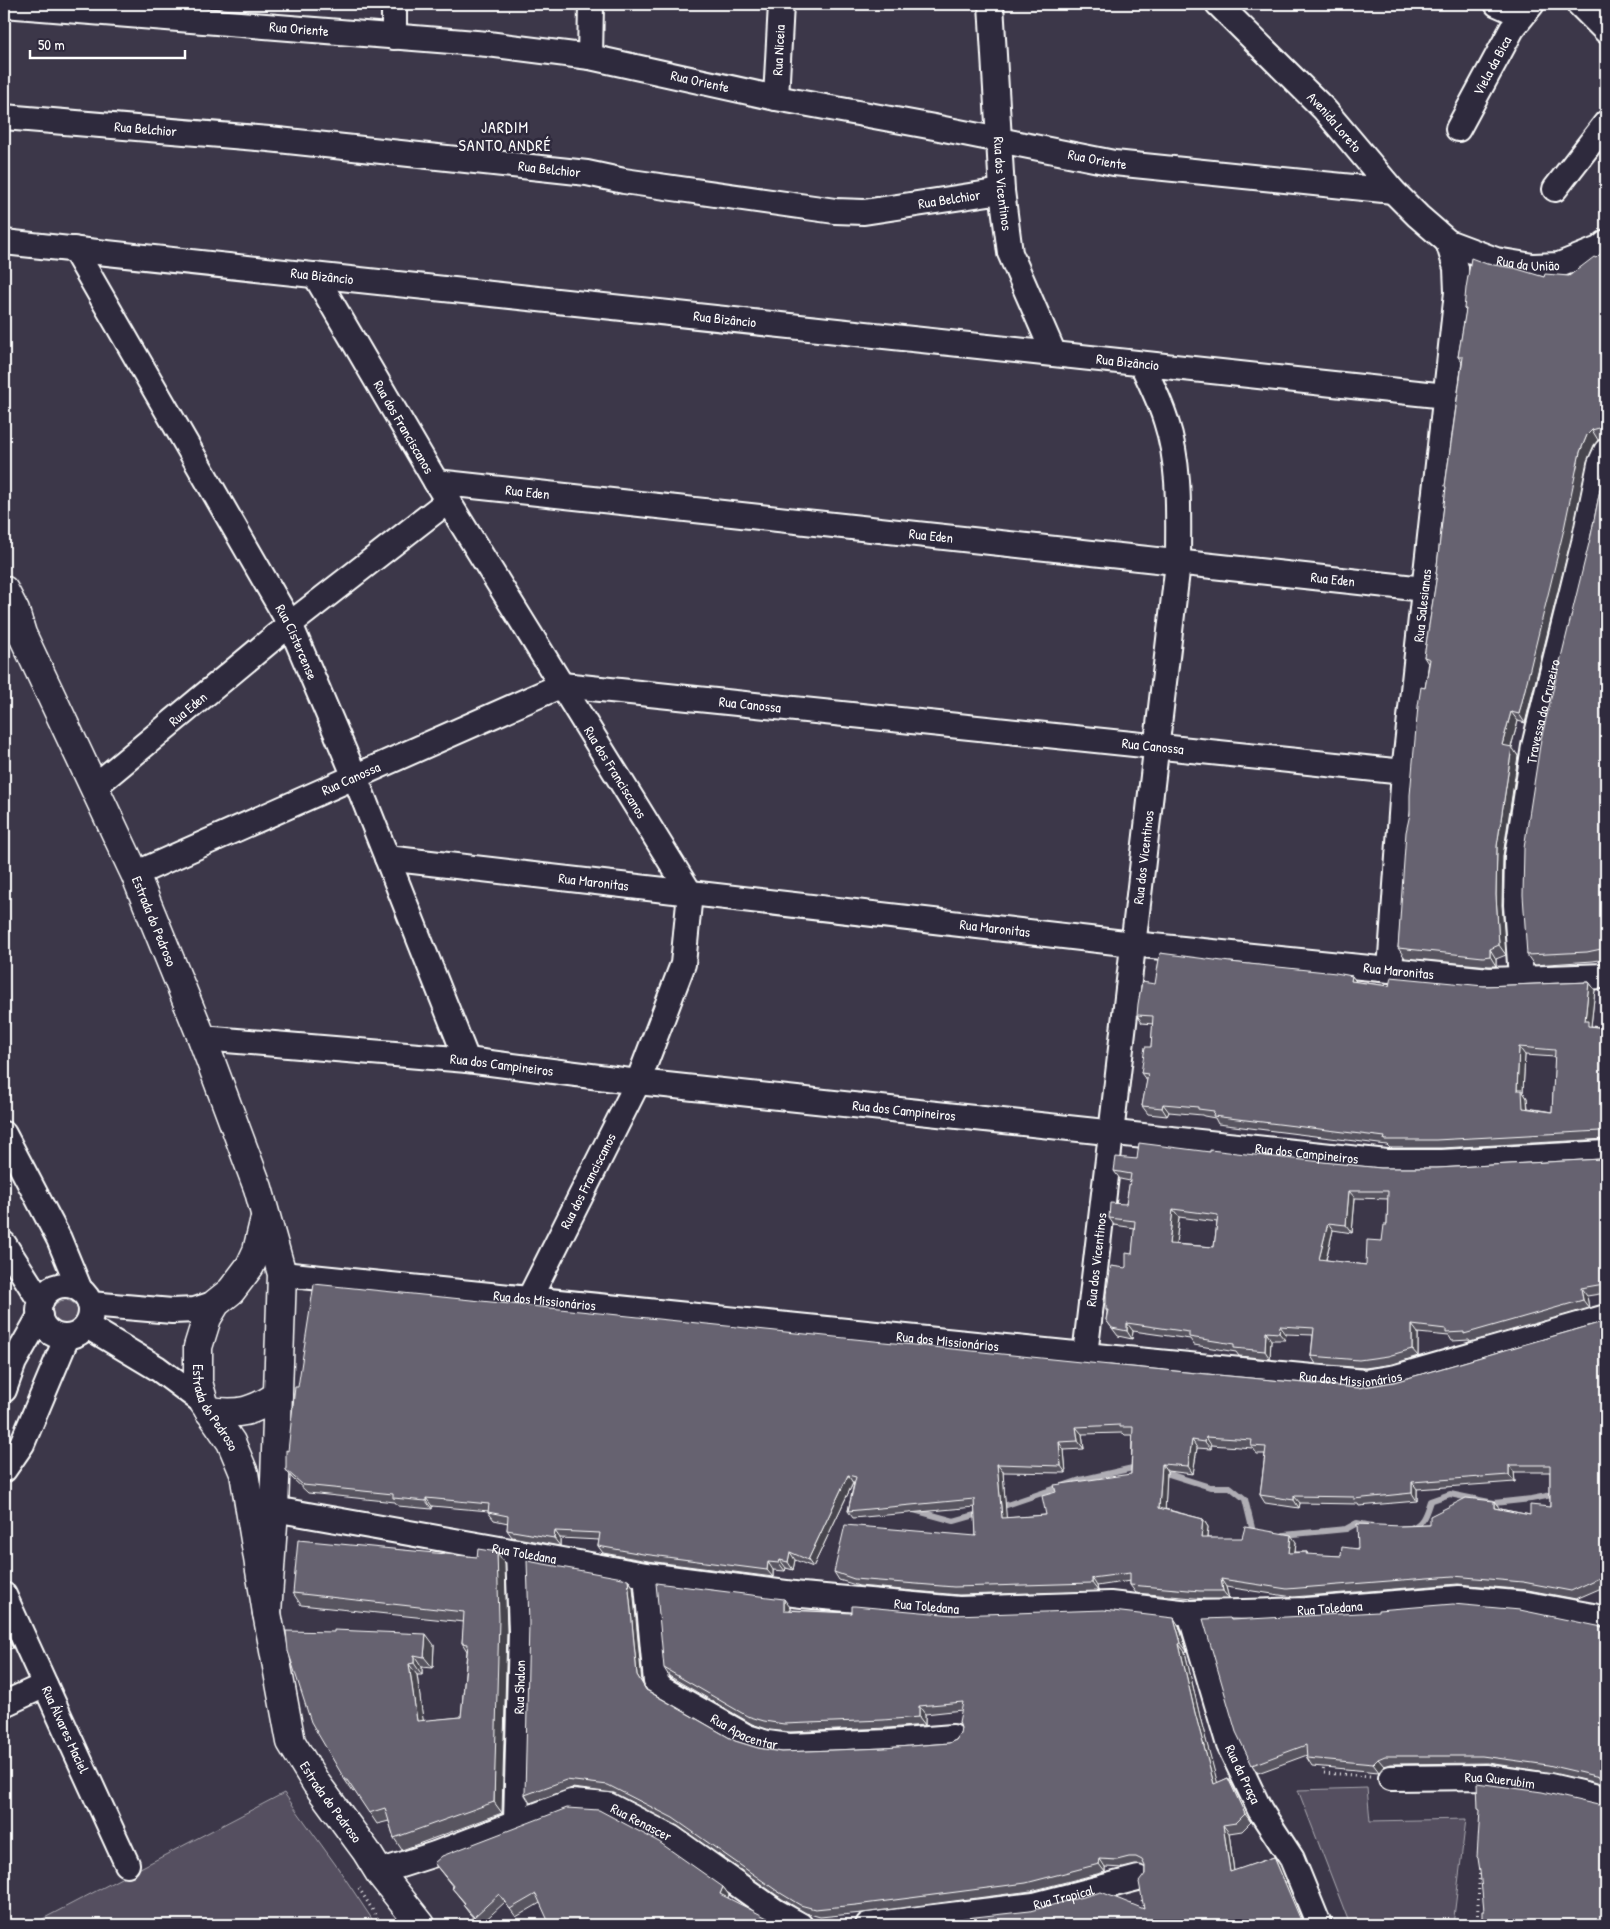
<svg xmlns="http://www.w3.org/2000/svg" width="1610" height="1929" viewBox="0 0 1610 1929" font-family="'Patrick Hand',sans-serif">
<rect width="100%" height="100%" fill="#3c3749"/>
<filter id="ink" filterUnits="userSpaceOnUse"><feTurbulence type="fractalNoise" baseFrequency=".02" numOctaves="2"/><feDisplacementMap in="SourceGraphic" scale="10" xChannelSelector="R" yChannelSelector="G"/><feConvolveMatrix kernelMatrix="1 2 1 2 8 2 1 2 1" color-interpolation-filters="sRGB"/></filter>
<g filter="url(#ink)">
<path fill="#555060" stroke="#aaa8b0" d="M51 1314a14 14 0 1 1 28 0a14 14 0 1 1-28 0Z
M1367 1788 1370 1821 1466 1819 1453 1925H1350L1298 1790Z
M284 1793 338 1868 376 1925H31Z"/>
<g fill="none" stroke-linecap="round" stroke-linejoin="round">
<path stroke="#afadb4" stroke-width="6" d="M1159 1471 1210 1487H1230L1245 1499 1253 1532 1256 1533
M998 1508 1080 1480 1137 1467
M914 1510 954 1521 982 1513
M1409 1528C1423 1526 1426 1513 1430 1501L1450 1494 1494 1503 1531 1499 1557 1494
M1284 1535 1346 1529 1357 1523 1372 1526"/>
<defs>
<g id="minor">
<path id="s1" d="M991 4 1002 191 1010 253 1054 354"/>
<path id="s2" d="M1218 4 1324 109 1393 191 1418 216 1448 242 1496 260 1533 266 1559 265 1599 249 1606 243"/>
<path d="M1497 4 1522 15"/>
<path d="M1579 4 1606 31"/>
<path id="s3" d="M4 5 488 44 590 57 776 98 934 127 1114 163 1393 191"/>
<path d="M394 37V4"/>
<path d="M590 57 591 4"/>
<path id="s4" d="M776 98 781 4"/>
<path id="s5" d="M4 117 269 139 587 173 624 181 835 211 864 212 1002 191"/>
<path id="s6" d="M1458 129 1512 29 1532 4"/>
<path d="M1555 189 1606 123"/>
<path id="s7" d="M4 242 1446 396"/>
<path id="s8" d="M74 249 290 624 355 777 467 1060"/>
<path id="s9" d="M315 275 436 482 690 893 683 964 638 1082 529 1299"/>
<path id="s10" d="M436 482 1424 589"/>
<path id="s11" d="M94 787 290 624 448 501"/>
<path id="s12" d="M387 858 1133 944 1489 980 1606 976"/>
<path id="s13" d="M135 874 562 685 1404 772"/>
<path id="s14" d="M1390 970 1404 772 1457 292 1456 268 1448 242"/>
<path id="s15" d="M1521 979 1516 905 1517 856 1534 746 1584 542 1600 464 1606 451"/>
<path id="s16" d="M202 1038 467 1060 638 1082 1387 1162H1442L1606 1153"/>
<path d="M4 1134 59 1239 80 1290"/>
<path d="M4 1244 41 1302"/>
<path id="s17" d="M282 1274 1085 1355 1365 1382 1396 1377 1606 1317"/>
<circle cx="65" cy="1311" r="26"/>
<path d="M90 1304 172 1311 195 1310 216 1303"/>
<path d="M87 1326 157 1368 204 1403"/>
<path id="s18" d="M1085 1355 1178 563C1178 515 1181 467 1166 421 1160 401 1150 382 1142 364"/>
<path d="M4 1390 14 1362 40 1316"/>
<path d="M4 1470 22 1444 67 1337"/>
<path id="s19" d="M257 1504 274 1509 646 1575 802 1595 959 1609 1110 1604 1190 1613 1243 1612 1306 1610 1459 1598 1527 1604 1593 1616 1606 1621"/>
<path id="s20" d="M646 1575 656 1682 662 1689 747 1737 767 1743 789 1746 889 1742 953 1737"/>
<path id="s21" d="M4 1595 127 1864"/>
<path id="s22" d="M1190 1613 1229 1745 1260 1810 1292 1859 1319 1925"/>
<path d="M4 1704 45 1685"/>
<path id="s23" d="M1391 1778 1486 1777 1550 1786 1606 1799"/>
<path id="s24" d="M516 1822 521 1631 518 1552"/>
<path id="s25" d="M379 1872 435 1854 571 1802 608 1805 672 1838 775 1911 800 1925"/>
<path id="s26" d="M868 1925 1034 1905 1138 1878"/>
</g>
<g id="major">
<path id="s27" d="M4 590 15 611 22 634 135 874 202 1038 258 1188 282 1274 274 1509 267 1613"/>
<path id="s28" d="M265 1218 257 1251 250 1266 231 1291 216 1303 207 1318 198 1347V1382L204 1403 231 1442 244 1473 267 1613 291 1742 316 1783 366 1851 379 1872 421 1925"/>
<path d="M209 1411C239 1415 253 1412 278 1395"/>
</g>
</defs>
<use href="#minor" stroke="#fff" stroke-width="28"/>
<use href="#major" stroke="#fff" stroke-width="31"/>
<path stroke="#fff" stroke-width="3" stroke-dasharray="1 4" stroke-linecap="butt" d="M1324 1764 1323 1773 1370 1776
M359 1888 382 1925
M1142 1900 1145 1913
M1477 1925 1480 1865"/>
<use href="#minor" stroke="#2f2a3d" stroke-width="24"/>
<use href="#major" stroke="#2f2a3d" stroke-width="28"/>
</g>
<path fill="#585460" stroke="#fff" fill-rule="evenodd" d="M1606 248V438L1598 440 1594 445 1587 461 1571 539 1525 723 1518 721 1511 747 1518 756 1503 856 1502 905 1506 955 1496 959V966H1489L1405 958 1398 948 1410 814 1425 688 1429 665 1424 657 1437 575 1436 574 1446 488 1445 486 1462 362 1458 357 1466 311 1464 309 1487 264 1544 277 1569 276 1596 258Z
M1606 460V959L1593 961 1534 965 1527 955 1591 535Z
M1230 962 1352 976 1356 982 1389 986H1484L1589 982 1595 990 1591 1026H1592L1606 1028V1139L1442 1148H1390L1387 1145 1218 1124 1215 1118 1204 1116 1202 1115 1169 1112 1167 1116 1148 1114 1142 1106 1147 1081 1141 1073 1151 1047 1153 1024 1142 1023 1137 1015 1155 984ZM1525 1055 1555 1057 1552 1112 1528 1108 1527 1098 1523 1092Z
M1210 1152 1381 1168H1437L1601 1159 1606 1157V1293L1587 1296 1589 1308 1470 1342 1469 1340 1452 1341 1449 1336 1418 1333V1356L1393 1364 1365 1368 1316 1364 1311 1356 1313 1335 1286 1334 1285 1340H1271L1270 1359 1239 1356 1236 1352 1194 1345 1190 1339 1133 1331 1132 1339 1118 1336 1106 1320 1107 1312 1106 1310 1132 1254 1135 1228 1114 1225 1109 1218 1126 1204 1130 1181 1120 1179 1114 1171 1137 1159ZM1355 1198 1388 1199 1387 1225 1382 1241 1366 1265 1326 1260 1333 1230 1352 1233ZM1179 1217 1217 1222 1214 1247 1176 1244Z
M1606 1321V1586L1576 1599 1528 1590 1458 1584 1293 1597 1226 1587 1229 1599H1205L1136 1593 1130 1585V1581L1097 1586 1098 1591 959 1595 859 1586 839 1580 834 1572 976 1536 975 1507 853 1518 848 1511 854 1483H853L813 1567 795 1560 793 1570 786 1568 785 1571 773 1570V1577L648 1561 603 1553 598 1546 599 1540 560 1538V1546L512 1537 507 1530 508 1523 494 1520 488 1512 489 1511 432 1506V1509L398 1506 395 1502 308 1493 292 1478 286 1470 288 1451 1110 1365 1358 1388 1394 1382ZM1123 1433 1125 1435H1132L1131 1474 1046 1515 1006 1518 1003 1472 1066 1473 1064 1450 1084 1449 1082 1434ZM1211 1445 1253 1448 1257 1454H1265L1260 1495 1265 1503 1299 1508 1300 1503 1358 1504 1359 1506 1417 1501V1489L1515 1482 1514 1472H1550V1507L1530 1515 1500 1509 1430 1525 1401 1526 1341 1556 1308 1555 1307 1552H1295L1296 1542 1207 1538 1208 1527 1203 1519 1165 1509 1167 1471 1193 1474 1197 1448 1211 1449Z
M505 1564 507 1631 502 1813 402 1850 394 1838 389 1821 377 1824 355 1791 353 1792 345 1780 288 1651 434 1645 433 1668 422 1667V1675H417L423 1721 461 1717 467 1651 462 1643 464 1622 301 1605 293 1593Z
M628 1579 633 1587 642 1683 647 1690 735 1741 758 1748 782 1752 884 1748 949 1743 956 1740 960 1734 961 1728 962 1710 925 1714V1725L888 1728 790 1732 770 1730 752 1724 669 1676 664 1668 790 1607V1610L852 1613 954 1615 1179 1626 1187 1651 1185 1652 1201 1721 1217 1783 1228 1778 1233 1786 1251 1822 1242 1831 1229 1833 1234 1871 1274 1857 1280 1865 1304 1925H902L1144 1909 1145 1867 1141 1865H1135L1123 1868 1105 1867V1872L1031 1891 862 1913 820 1917 806 1913 782 1899 678 1826 614 1793 572 1788 530 1803 525 1795Z
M1230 1618 1231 1619 1602 1627 1606 1625V1785L1553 1773 1488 1763 1391 1764 1384 1766 1379 1772 1312 1766 1307 1758V1755L1258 1773 1252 1765Z
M4 1628 13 1648 4 1651Z
M434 1863 723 1887 729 1895 728 1898 540 1903 516 1917 505 1902 480 1925 469 1913 463 1905 465 1904 452 1888 453 1887Z"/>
<path fill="#47454e" stroke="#fff" d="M1592 430 1598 440 1594 445 1587 461 1571 539 1525 723 1519 714 1580 452 1587 435Z
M1511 712 1518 721 1509 754 1502 745Z
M1512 747 1518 756 1503 856 1502 905 1506 955 1499 945 1496 895 1497 846Z
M1490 949 1496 959V966L1490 956Z
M1352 976 1357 983 1351 981Z
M1589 982 1595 990 1591 1026 1593 1029 1588 1026 1585 1021Z
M1519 1047 1525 1055 1523 1092 1527 1098 1528 1115 1523 1108 1517 1090Z
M1163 1104 1169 1112 1167 1116 1162 1108Z
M1349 1191 1355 1198 1352 1233 1346 1225Z
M1173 1209 1179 1217 1175 1252 1169 1244Z
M1328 1223 1333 1230 1324 1267 1319 1259Z
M1581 1288 1587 1296 1589 1308 1583 1300Z
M1127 1323 1133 1331 1132 1339 1127 1331Z
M1412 1325 1418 1333V1356L1412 1349Z
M1280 1326 1286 1334 1285 1340 1279 1333Z
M1266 1332 1271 1340 1270 1359 1265 1351Z
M1076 1427 1082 1434 1084 1449 1078 1441Z
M1206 1437 1211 1445V1449L1205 1442Z
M1192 1440 1197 1448 1193 1474 1188 1466Z
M1059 1442 1064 1450 1066 1473 1061 1466Z
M997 1464 1003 1472 1007 1526 1002 1518Z
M1162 1464 1167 1471 1165 1515 1159 1508Z
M1509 1465 1514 1472 1515 1482 1509 1475Z
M848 1475 853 1483 813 1567 808 1560Z
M1412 1482 1417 1489V1501L1412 1493Z
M1294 1496 1300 1503 1299 1508 1294 1500Z
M426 1498 432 1506V1509L426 1501Z
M1494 1501 1500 1509 1494 1508Z
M1203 1519 1208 1527 1206 1546 1201 1538Z
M555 1531 560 1538V1546L554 1538Z
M1291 1535 1296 1542 1294 1560 1289 1553Z
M497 1552 505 1564 507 1631 502 1813 494 1802Z
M790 1552 795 1560 793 1570 788 1562Z
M780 1560 786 1568 785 1571 779 1563Z
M768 1562 773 1570V1577L767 1570Z
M1092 1578 1097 1586 1098 1591 1092 1583Z
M628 1579 633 1587 642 1683 652 1698 637 1675Z
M1221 1579 1226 1587 1229 1599 1223 1591Z
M784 1599 790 1607V1618L784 1610Z
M1174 1618 1179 1626 1187 1651 1181 1643Z
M4 1628 13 1648 4 1634Z
M426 1634 434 1645 433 1668 424 1657Z
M1179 1644 1185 1652 1201 1721 1220 1792 1214 1784 1195 1713Z
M414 1655 422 1667V1675L414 1663Z
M409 1664 417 1675 425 1733 417 1721Z
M919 1706 925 1714V1725L919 1717Z
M1378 1759 1384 1766 1379 1772 1373 1764Z
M1228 1778 1233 1786 1251 1822 1245 1814Z
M1223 1825 1229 1833 1235 1880 1230 1872Z
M1274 1857 1280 1865 1304 1925H1303L1301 1922Z
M1100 1859 1105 1867V1872L1099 1864Z
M723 1887 729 1895 726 1902 720 1894Z"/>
<path fill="#666270" stroke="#fff" fill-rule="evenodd" d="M1606 248V430L1599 428 1592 430 1587 435 1580 452 1564 529 1519 714 1511 712 1502 745 1512 747 1497 846 1496 895 1499 945 1490 949V956L1483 957 1398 948 1406 832 1410 814V795L1418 706 1421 687 1425 688 1430 659 1424 657 1437 574H1436L1446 487 1445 486 1463 357H1458L1466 309H1464L1466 288 1471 258 1487 264 1514 268 1544 277 1545 274 1569 276 1594 257 1596 258Z
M1606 460V948L1587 952 1527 955 1523 895 1524 848 1541 739 1591 535Z
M1160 953 1230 962 1336 973 1352 976 1351 981 1389 986 1391 977 1484 986 1589 982 1585 1021H1588V1026L1606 1028 1604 1043 1606 1044V1133L1600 1131 1436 1140H1384L1385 1137 1213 1116 1214 1111 1198 1109V1107L1163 1104 1162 1108 1142 1106 1148 1074 1141 1073 1145 1047H1151L1153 1016 1137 1015 1138 1004 1142 982 1155 984ZM1519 1047 1555 1050 1552 1112 1523 1108 1522 1090H1517Z
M1139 1143 1210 1152V1150L1255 1155 1381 1168H1437L1601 1159 1606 1157V1285H1598L1581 1288 1583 1300 1464 1334V1332L1446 1333V1329L1412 1325V1349L1388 1356 1359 1360 1311 1356 1314 1328 1280 1326 1279 1333 1266 1332 1265 1351 1234 1348V1344L1189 1337V1332L1127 1323V1331L1112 1328 1106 1320 1108 1310H1106V1294L1111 1266 1126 1268V1253L1132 1254 1135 1221 1109 1218 1110 1203 1126 1204 1131 1174 1114 1171 1116 1157 1137 1159ZM1349 1191H1388L1387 1225H1384L1382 1241 1367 1240 1366 1265 1319 1259 1328 1223 1346 1225ZM1173 1209 1218 1215 1214 1247 1169 1244Z
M314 1284 1110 1365 1358 1388 1394 1382 1606 1321V1575L1571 1591 1523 1582 1453 1576 1287 1589 1221 1579 1223 1591H1200L1130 1585V1573L1092 1578V1583L954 1587 854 1579 834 1572 845 1525 976 1536 974 1499 848 1511 856 1477 848 1475 808 1560 790 1552 788 1562 780 1560 779 1563 768 1562 767 1570 643 1554 598 1546 600 1533 555 1531 554 1538 507 1530 508 1516 488 1512 489 1504 426 1498V1501L393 1498V1494L303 1485 286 1470V1450L288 1451 295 1387H298ZM1120 1425V1427H1133L1131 1474 1054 1485 1056 1492 1042 1496 1046 1515 1002 1518 997 1464 1061 1466 1059 1442 1078 1441 1076 1427ZM1206 1437 1252 1440 1251 1446 1266 1447 1260 1495 1294 1500V1496L1354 1497V1499L1412 1493V1482L1509 1475V1465H1550V1507L1530 1505V1515L1494 1508V1501L1466 1498 1430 1516V1525L1401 1526 1357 1524 1358 1549 1342 1547 1341 1556 1306 1554 1307 1552 1289 1553 1291 1535 1245 1527 1242 1538H1201L1203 1519 1159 1508 1162 1464 1188 1466 1192 1440 1205 1442Z
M298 1540 477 1557 478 1549 497 1552 499 1619 494 1802 394 1838 385 1808 369 1813 347 1780H345L311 1722 288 1651 286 1631 334 1632V1630L426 1634 424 1657 414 1655V1663L409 1664 417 1721 461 1717 468 1644 462 1643 464 1612 293 1593Z
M527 1561 628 1579 637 1675 646 1690 735 1741 758 1748 782 1752 884 1748 949 1743 956 1740 960 1734 961 1728 959 1722 963 1702 919 1706V1717L883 1720 784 1724 764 1721 747 1716 664 1668 656 1583 784 1599V1610L852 1613V1606H855L954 1615 1104 1610 1174 1618 1181 1643 1179 1644 1195 1713 1214 1784 1228 1778 1245 1814 1236 1823 1223 1825 1230 1872 1274 1857 1303 1925H902L1030 1911 1101 1892 1144 1909 1139 1882 1145 1874V1866L1142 1860 1136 1857H1129L1117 1860 1100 1859 1099 1864 1026 1883 856 1905 815 1909 800 1905 777 1891 673 1818 608 1785 566 1780 525 1795 529 1623Z
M1453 1604 1520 1610 1602 1627 1606 1625V1779L1604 1778 1548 1765 1482 1756H1385L1378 1759 1373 1764 1307 1758 1306 1745 1252 1765 1236 1732 1203 1619 1230 1618 1231 1620 1378 1612V1610Z
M1477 1783 1542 1792 1598 1805 1606 1803V1925H1482V1911H1484L1480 1871 1478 1858 1477 1857 1480 1810 1478 1809Z
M567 1808 599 1810 659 1842 723 1887 720 1894 781 1925H550L536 1894 510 1909 499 1894 474 1917 463 1905 465 1903 452 1888 454 1887 434 1863 442 1856Z"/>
</g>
<g text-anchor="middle" stroke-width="5" stroke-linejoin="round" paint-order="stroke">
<g font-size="14" fill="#fff" stroke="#2f2a3d">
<text dy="5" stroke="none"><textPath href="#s3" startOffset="296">Rua Oriente</textPath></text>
<text dy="5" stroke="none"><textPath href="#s4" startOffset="48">Rua Niceia</textPath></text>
<text dy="5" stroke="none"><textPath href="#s6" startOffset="72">Viela da Bica</textPath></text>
<text dy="5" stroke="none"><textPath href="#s3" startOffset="701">Rua Oriente</textPath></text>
<text dy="5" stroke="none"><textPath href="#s2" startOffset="166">Avenida Loreto</textPath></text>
<text dy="5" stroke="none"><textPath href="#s5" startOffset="142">Rua Belchior</textPath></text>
<text dy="5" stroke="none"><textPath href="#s3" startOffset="1106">Rua Oriente</textPath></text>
<text dy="5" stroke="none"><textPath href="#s5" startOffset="548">Rua Belchior</textPath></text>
<text dy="5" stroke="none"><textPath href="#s1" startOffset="180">Rua dos Vicentinos</textPath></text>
<text dy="5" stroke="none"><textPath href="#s5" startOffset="952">Rua Belchior</textPath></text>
<text dy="5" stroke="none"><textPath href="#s2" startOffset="415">Rua da União</textPath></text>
<text dy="5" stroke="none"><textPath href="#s7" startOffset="320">Rua Bizâncio</textPath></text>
<text dy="5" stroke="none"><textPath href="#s7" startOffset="725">Rua Bizâncio</textPath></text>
<text dy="5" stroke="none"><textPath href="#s7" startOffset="1130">Rua Bizâncio</textPath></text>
<text dy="5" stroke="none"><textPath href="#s9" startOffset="176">Rua dos Franciscanos</textPath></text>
<text dy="5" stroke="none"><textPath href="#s10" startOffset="92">Rua Eden</textPath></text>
<text dy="5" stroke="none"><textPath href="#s10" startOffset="498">Rua Eden</textPath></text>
<text dy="5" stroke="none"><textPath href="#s10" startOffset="902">Rua Eden</textPath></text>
<text dy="5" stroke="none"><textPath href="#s14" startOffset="366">Rua Salesianas</textPath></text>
<text dy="5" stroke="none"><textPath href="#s8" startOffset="452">Rua Cistercense</textPath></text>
<text dy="5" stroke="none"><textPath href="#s13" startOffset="656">Rua Canossa</textPath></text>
<text dy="5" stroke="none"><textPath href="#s11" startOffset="122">Rua Eden</textPath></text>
<text dy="5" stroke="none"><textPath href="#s15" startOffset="270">Travessa do Cruzeiro</textPath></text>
<text dy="5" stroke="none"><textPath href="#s13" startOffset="1061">Rua Canossa</textPath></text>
<text dy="5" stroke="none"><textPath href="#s9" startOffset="581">Rua dos Franciscanos</textPath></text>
<text dy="5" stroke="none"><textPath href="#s13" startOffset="236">Rua Canossa</textPath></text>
<text dy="5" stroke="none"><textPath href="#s18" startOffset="501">Rua dos Vicentinos</textPath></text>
<text dy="5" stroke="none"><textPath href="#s12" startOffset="208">Rua Maronitas</textPath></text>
<text dy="5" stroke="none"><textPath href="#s27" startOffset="364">Estrada do Pedroso</textPath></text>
<text dy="5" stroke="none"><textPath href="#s12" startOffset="612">Rua Maronitas</textPath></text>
<text dy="5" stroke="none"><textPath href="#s12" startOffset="1018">Rua Maronitas</textPath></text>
<text dy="5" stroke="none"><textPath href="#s16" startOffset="301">Rua dos Campineiros</textPath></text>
<text dy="5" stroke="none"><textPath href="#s16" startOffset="706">Rua dos Campineiros</textPath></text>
<text dy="5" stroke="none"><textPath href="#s16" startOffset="1111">Rua dos Campineiros</textPath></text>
<text transform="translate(588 1181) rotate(-63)" y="5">Rua dos Franciscanos</text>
<text dy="5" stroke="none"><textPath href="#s18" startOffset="96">Rua dos Vicentinos</textPath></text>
<text dy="5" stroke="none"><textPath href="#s17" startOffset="264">Rua dos Missionários</textPath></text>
<text dy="5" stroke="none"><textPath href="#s17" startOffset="669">Rua dos Missionários</textPath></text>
<text dy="5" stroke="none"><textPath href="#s17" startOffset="1074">Rua dos Missionários</textPath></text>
<text dy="5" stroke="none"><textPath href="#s28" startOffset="214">Estrada do Pedroso</textPath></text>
<text dy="5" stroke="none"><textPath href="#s19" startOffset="272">Rua Toledana</textPath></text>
<text dy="5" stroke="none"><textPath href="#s19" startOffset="678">Rua Toledana</textPath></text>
<text dy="5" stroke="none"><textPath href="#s19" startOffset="1082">Rua Toledana</textPath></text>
<text dy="5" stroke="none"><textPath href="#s24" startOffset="135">Rua Shalon</textPath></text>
<text dy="5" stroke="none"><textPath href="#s21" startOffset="148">Rua Álvares Maciel</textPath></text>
<text dy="5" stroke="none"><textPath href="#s20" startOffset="210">Rua Apacentar</textPath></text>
<text dy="5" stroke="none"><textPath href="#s22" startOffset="170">Rua da Praça</textPath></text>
<text dy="5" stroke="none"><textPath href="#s23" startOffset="109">Rua Querubim</textPath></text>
<text dy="5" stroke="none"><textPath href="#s28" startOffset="632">Estrada do Pedroso</textPath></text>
<text dy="5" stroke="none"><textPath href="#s25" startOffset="279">Rua Renascer</textPath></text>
<text dy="5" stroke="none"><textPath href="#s26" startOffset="198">Rua Tropical</textPath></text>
</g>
<g font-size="16" letter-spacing="1" fill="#fff" stroke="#2f2a3d">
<text x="505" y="133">JARDIM<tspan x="505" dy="18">SANTO ANDRÉ</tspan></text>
</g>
</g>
<rect width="1610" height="1929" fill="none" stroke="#2f2a3d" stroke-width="20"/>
<rect x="10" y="10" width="1590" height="1909" fill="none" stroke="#fff" stroke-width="2" filter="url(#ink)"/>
<path d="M30 50v8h155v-8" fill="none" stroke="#ffffff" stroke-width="2.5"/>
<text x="38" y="50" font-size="15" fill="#ffffff" stroke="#2f2a3d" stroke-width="4" paint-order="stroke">50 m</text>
</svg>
